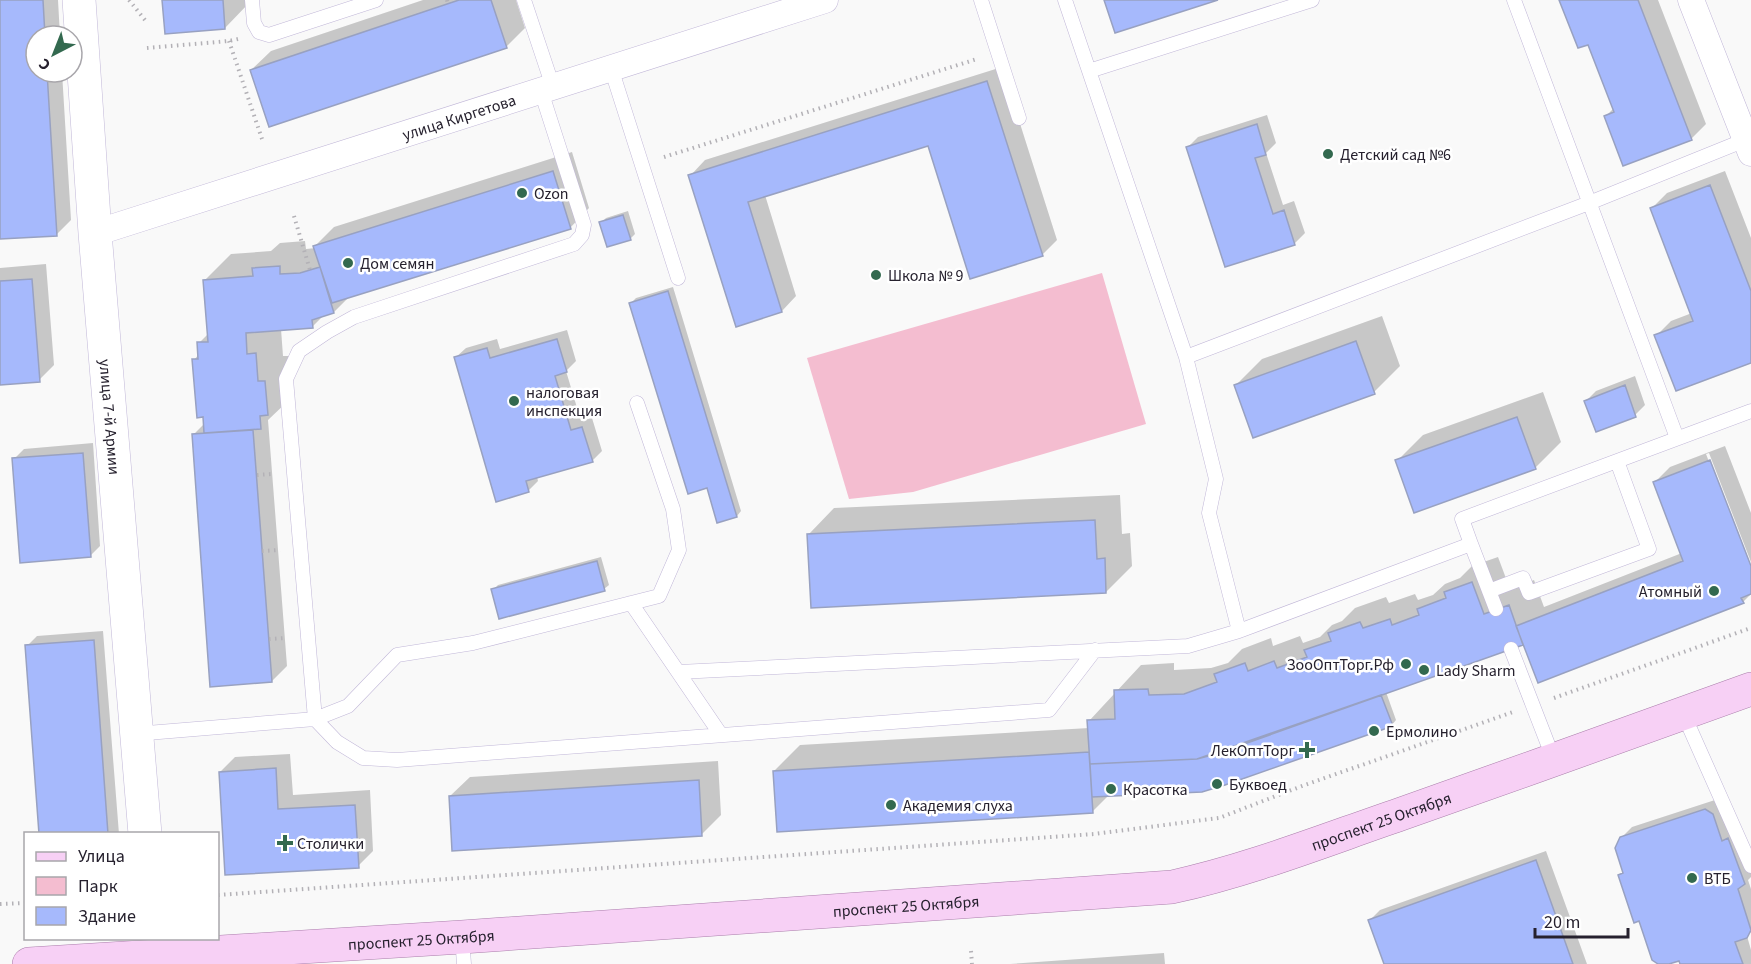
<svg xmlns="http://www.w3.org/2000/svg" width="1751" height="964" viewBox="0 0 1751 964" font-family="'Source Sans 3',sans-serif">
<rect width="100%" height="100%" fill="#f9f9f9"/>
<path fill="#f4bdd0" d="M1102 273 1146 424 913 492 849 499 807 358Z"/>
<path fill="#0003" d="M0 0H58L60 36H36V72H62L71 220 56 235 0 238Z
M164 0H250V2L225 28Z
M423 0H516L525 28 506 47 251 70 271 51Z
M1561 0H1658L1706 124 1691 139 1606 116 1614 108 1588 43Z
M1002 67 1057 240 1042 255 929 144 765 195 796 296 782 311 690 176 705 160Z
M1267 115 1276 143 1266 153 1283 205 1294 201 1305 233 1295 243 1226 266 1188 147 1198 137Z
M572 152 589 208 570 228 349 297 334 312 324 315 312 327 281 329 283 356H291L287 402 268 420 287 666 272 681 193 435 205 423 194 360 199 354V343L209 333 205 280 231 254 271 251 280 243 305 241 306 249 316 248 315 246 334 227Z
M1725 171 1751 238V361L1656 336 1671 321 1692 313 1652 208 1667 193Z
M628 211 635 234 630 239 601 223 606 218Z
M46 264 54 365 39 380 0 383V268Z
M673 287 741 511 737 516 708 486 631 303 636 298Z
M1382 316 1400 366 1374 392 1236 385 1262 359Z
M567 330 576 361 566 371 581 421 592 418 602 451 592 461 537 477 538 481 528 491 455 358 466 348 497 339 500 349Z
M1635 376 1645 405 1635 415 1586 401 1596 391Z
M1543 392 1561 442 1535 468 1397 461 1423 435Z
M93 443 100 546 90 556 14 459 24 449Z
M1725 446 1751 513V562L1709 453 1706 454 1751 570V594L1743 602 1524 642 1386 692 1396 720 1392 725 1109 795 1092 812 774 771 800 745 1089 728V721L1141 665 1174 663V670L1211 668 1228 663 1242 649 1271 638 1273 646 1300 636 1303 643 1320 637 1332 625 1342 621 1355 608 1386 597 1389 603 1415 594 1418 600 1433 595 1445 584 1460 578 1472 566 1498 557 1510 589 1534 580 1544 607 1682 553 1655 482 1670 467Z
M1120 495 1122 534 1130 533 1132 566 1106 592 809 534 834 508Z
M601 557 609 585 604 589 493 590 498 585Z
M103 631 119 834H41L27 646 37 636Z
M290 754 293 795 370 790 373 851 358 866 220 772 235 757Z
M718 761 721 815 702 834 450 796 470 777Z
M1715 800 1751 863V877L1748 880 1751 889V932L1747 936 1751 950V964H1681L1680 959 1661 964 1620 875 1624 871 1621 838 1632 827Z
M1546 851 1587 964H1386L1370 920 1380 910Z
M1164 953 1165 964H1010Z"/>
<path fill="#a6b9fc" stroke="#98a1c1" stroke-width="1.5" d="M0 0H43L45 36H36V72H47L57 236 0 239Z
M162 0H223L225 29 165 34Z
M459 0H491L507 48 269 127 250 70Z
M1104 0H1218L1115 33Z
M1559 0H1638L1692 140 1623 166 1604 116 1614 112 1588 45 1578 48Z
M987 81 1043 256 970 279 928 146 748 202 782 312 736 327 688 175Z
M1257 124 1266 155 1255 158 1273 214 1284 210 1295 245 1225 267 1186 147Z
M553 171 571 229 332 303 313 246Z
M1710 185 1751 291V363L1676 391 1654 335 1693 321 1650 208Z
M623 215 631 240 607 247 599 222Z
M280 266V274L300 273 320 267 334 313 312 320 313 328 246 333 247 354 256 353 258 381H265L268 415 260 416 261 429 204 433 203 417 197 418 192 359H198L197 342H208L203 280 253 276 252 268Z
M32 279 40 382 0 385V281Z
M668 291 737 517 717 523 707 488 688 494 629 303Z
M557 339 567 372 555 376 571 430 582 427 593 462 526 481 529 492 496 502 454 357 487 348 490 358Z
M1356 341 1375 394 1253 438 1234 385Z
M1625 385 1636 417 1596 432 1584 401Z
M1517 417 1536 469 1414 513 1395 460Z
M253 430 272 682 210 687 192 434Z
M83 453 91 557 20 563 12 458Z
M1710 460 1751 566V594L1741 598 1744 603 1538 683 1516 626 1683 561 1653 482Z
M1095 520 1097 559 1105 558 1106 593 811 608 807 534Z
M597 561 605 591 499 619 491 589Z
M1472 582 1484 614 1509 605 1523 645 1216 754 1197 759 1090 764 1087 720 1115 719 1114 690 1148 689 1149 695 1184 694 1217 682 1214 674 1245 663 1248 671 1274 661 1277 668 1307 657 1304 650 1331 641 1328 633 1360 622 1363 628 1390 619 1392 625 1419 615 1417 609 1446 598 1444 592Z
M94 640 108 834H39L25 645Z
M1381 695 1393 726 1225 785 1202 792 1092 797 1090 764 1197 759Z
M1089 752 1093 813 777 832 773 771Z
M276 768 278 809 355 805 359 868 225 875 219 772Z
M699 780 702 836 452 851 449 796Z
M1705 809 1713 814 1722 841 1728 838 1745 884 1738 889 1751 930 1747 938 1735 942 1743 964H1680L1679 961 1669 964H1658L1652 960 1639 921 1634 923 1618 875 1623 873 1615 848 1620 837Z
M1536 860 1573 964H1384L1368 920Z"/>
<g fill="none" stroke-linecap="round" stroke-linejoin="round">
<defs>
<path id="service" d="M252 0 254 23 259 32 269 35 376 0
M524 0 553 87
M981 0 1019 118
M1065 0 1186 357
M1514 0 1677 438
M611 68 678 278
M1089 71 1312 0
M541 91 584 225 582 235 574 244 354 317 327 332 299 351 286 379 315 719 337 742 363 758 397 760 1049 710 1095 650
M1471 544 1462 519 1617 461
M1489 591 1523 578 1529 593 1649 549 1617 461 1751 411
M631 603 721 735
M1496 609 1471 544 1239 631 1209 513 1216 479 1186 357 1589 203 1750 138
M1511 649 1554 760
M679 672 1188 646 1239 631
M1683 713 1751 866
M135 734 315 719 348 706 397 655 473 643 659 596 679 550 673 509 637 403
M462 937 464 964"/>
<g id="minor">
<path d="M1691 0 1751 153"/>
<path id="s1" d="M95 233 825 0"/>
</g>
<g id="tertiary">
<path id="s2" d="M79 0 95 233 145 834"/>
</g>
<g id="primary">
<path id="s3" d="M29 964 462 937 1172 887C1250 870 1325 840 1401 814 1518 773 1634 731 1751 689"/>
</g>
</defs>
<use href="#service" stroke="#c1b7d8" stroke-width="15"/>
<use href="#minor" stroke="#c1b7d8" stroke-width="27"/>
<use href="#tertiary" stroke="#c1b7d8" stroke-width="34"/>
<use href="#primary" stroke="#aa7eab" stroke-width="34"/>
<path stroke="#b3b1b6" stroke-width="4" stroke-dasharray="1.5 4.5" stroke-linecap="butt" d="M129 0 145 20
M447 0 448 4
M229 41 262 139
M147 48 229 41 238 39
M664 157 977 59
M294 216 310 270
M257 475 271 474
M262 551 280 550
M269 639 286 638
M1554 698 1751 628
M218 895 1094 834 1219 818 1302 786 1513 712
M0 904 26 903
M971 951 972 964"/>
<use href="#service" stroke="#fff" stroke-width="14"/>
<use href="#minor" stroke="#fff" stroke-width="26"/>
<use href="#tertiary" stroke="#fff" stroke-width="33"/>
<use href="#primary" stroke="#f7d0f5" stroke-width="33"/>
</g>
<g fill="#33694f" stroke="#fff" stroke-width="2">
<circle cx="1328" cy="154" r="6"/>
<circle cx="522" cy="193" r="6"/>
<circle cx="348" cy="263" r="6"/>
<circle cx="876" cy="275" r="6"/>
<circle cx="514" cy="401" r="6"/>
<circle cx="1714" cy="591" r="6"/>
<circle cx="1406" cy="664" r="6"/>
<circle cx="1424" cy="670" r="6"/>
<circle cx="1374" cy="731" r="6"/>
<path d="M1304 741h6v6h6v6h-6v6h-6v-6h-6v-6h6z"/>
<circle cx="1217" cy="784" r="6"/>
<circle cx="1111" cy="789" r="6"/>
<circle cx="891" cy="805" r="6"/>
<path d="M282 834h6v6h6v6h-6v6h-6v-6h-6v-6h6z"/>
<circle cx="1692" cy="878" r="6"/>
</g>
<g text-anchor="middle" stroke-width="5" stroke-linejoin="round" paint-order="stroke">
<g font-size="16" fill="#26212e" stroke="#fff">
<text dy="6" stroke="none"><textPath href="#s1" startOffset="382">улица Киргетова</textPath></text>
<text dy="6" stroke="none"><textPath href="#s2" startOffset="418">улица 7-й Армии</textPath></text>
<text dy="6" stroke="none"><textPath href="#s3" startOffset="1365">проспект 25 Октября</textPath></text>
<text dy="6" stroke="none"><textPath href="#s3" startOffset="879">проспект 25 Октября</textPath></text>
<text dy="6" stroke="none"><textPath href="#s3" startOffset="393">проспект 25 Октября</textPath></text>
</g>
<g font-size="16" fill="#26212e" stroke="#fff" text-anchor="start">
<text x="1340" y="160">Детский сад №6</text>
<text x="534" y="199">Ozon</text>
<text x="360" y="269">Дом семян</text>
<text x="888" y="281">Школа № 9</text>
<text x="526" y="398">налоговая<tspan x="526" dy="18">инспекция</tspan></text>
<text x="1702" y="597" text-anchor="end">Атомный</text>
<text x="1394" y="670" text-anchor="end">ЗооОптТорг.Рф</text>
<text x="1436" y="676">Lady Sharm</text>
<text x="1386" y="737">Ермолино</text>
<text x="1295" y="756" text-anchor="end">ЛекОптТорг</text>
<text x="1229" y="790">Буквоед</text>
<text x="1123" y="795">Красотка</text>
<text x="903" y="811">Академия слуха</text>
<text x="297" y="849">Столички</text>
<text x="1704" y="884">ВТБ</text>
</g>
</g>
<rect x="24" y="832" width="195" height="108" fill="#ffffff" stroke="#a8a6ab" stroke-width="1.5"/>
<rect x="36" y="852" width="30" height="9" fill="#f7d0f5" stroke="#a8a6ab" stroke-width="1.5"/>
<text x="78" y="862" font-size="18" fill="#26212e">Улица</text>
<rect x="36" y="877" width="30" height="18" fill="#f4bdd0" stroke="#a8a6ab" stroke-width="1.5"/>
<text x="78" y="892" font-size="18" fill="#26212e">Парк</text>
<rect x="36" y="907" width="30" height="18" fill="#a6b9fc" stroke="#a8a6ab" stroke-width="1.5"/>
<text x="78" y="922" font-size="18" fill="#26212e">Здание</text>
<g transform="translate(54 54) rotate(222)"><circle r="28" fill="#ffffff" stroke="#a8a6ab" stroke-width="1.5"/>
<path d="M0-4.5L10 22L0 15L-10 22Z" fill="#33694f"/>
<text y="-9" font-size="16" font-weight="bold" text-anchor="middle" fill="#26212e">С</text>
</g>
<path d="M1535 928v9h93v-9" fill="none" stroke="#26212e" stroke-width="3"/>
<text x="1544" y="928" font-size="18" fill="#26212e" stroke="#ffffff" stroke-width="4.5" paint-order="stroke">20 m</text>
</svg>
